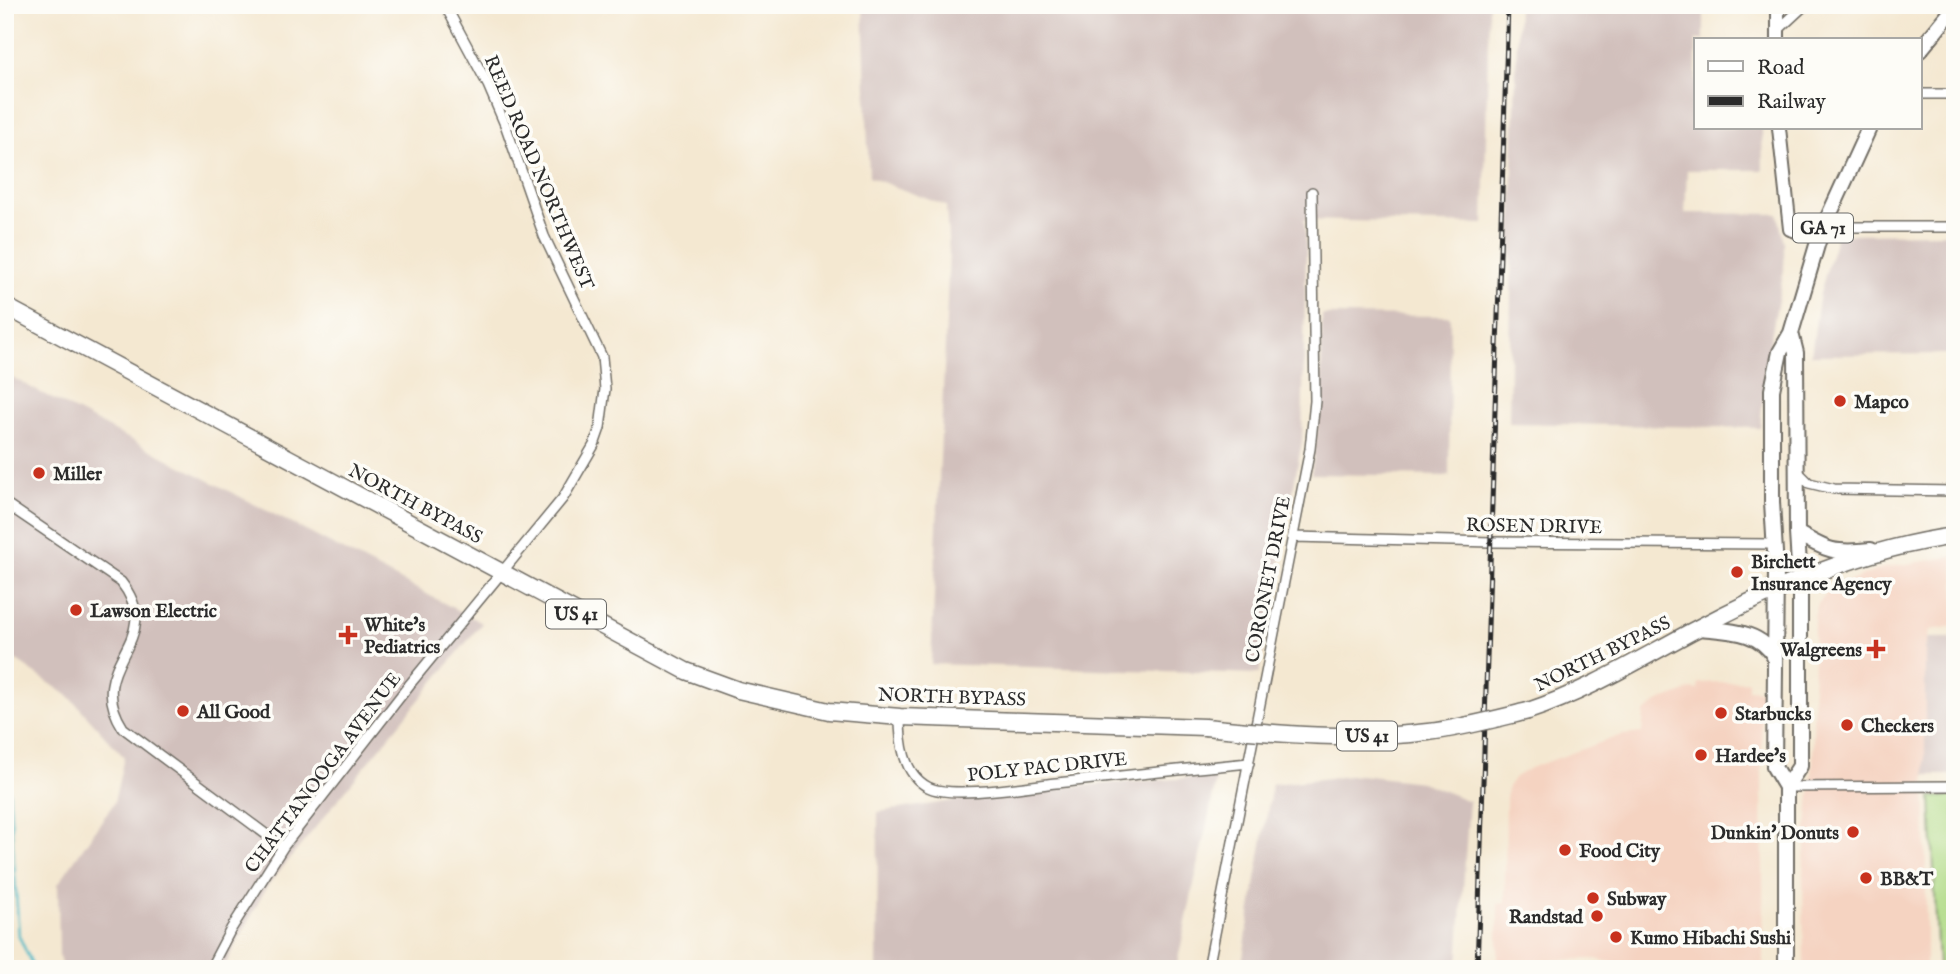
<svg xmlns="http://www.w3.org/2000/svg" width="1960" height="974" viewBox="0 0 1960 974" font-family="'IM FELL English',serif">
<rect width="100%" height="100%" fill="#fdfcf7"/>
<filter id="ink" filterUnits="userSpaceOnUse"><feTurbulence type="fractalNoise" baseFrequency=".0143" numOctaves="2"/><feDisplacementMap in="SourceGraphic" scale="14" xChannelSelector="R" yChannelSelector="G"/><feConvolveMatrix kernelMatrix="1 2 1 2 8 2 1 2 1" color-interpolation-filters="sRGB"/></filter>
<filter id="wash" filterUnits="userSpaceOnUse"><feTurbulence type="fractalNoise" baseFrequency=".00686" numOctaves="4" result="noise"/><feDisplacementMap in="SourceGraphic" scale="28" xChannelSelector="R" yChannelSelector="G"/><feGaussianBlur stdDeviation="1.57" result="paint"/><feColorMatrix in="noise" values="0 0 0 0 0 0 0 0 0 0 0 0 0 0 0 0 0 1.4 0 .05"/><feComposite in="paint" operator="in"/></filter>
<g filter="url(#wash)">
<rect width="100%" height="100%" fill="#f4e8d1"/>
<path fill="#f5d3c1" d="M1955 556V626L1930 630 1925 649 1926 969H1804L1803 872 1813 762 1814 617 1818 603 1830 589 1883 568Z
M1748 681V689L1761 690 1764 969H1640L1596 959 1498 961V904L1505 903 1506 797 1508 787 1515 777 1530 768 1622 735 1642 733 1644 713 1657 702 1692 689 1698 690 1699 683Z"/>
<path fill="#d1c0bc" d="M863 5H1489L1484 224 1304 220 1306 250 1302 441 1259 674 931 664 949 253 946 206 869 177Z
M1518 5H1768L1704 8V40H1696V128H1762L1763 170H1687L1685 213 1778 214 1784 243V270L1767 356 1760 428 1509 423 1513 170Z
M1955 233V354L1811 355 1820 293 1837 234Z
M1322 315 1450 316 1449 476 1311 474 1321 404Z
M5 374 482 623 266 888 223 969H62L59 955 58 884 114 803 124 757 70 697 5 653Z
M1928 638H1955V775H1925V649Z
M1360 775 1421 782 1469 801 1458 963 1407 969H1241L1272 784Z
M1217 776 1176 969H877L878 812 1034 789Z"/>
<path fill="#b0da86" stroke="#6e8258" stroke-width="2" d="M1955 796V969H1938L1931 797Z"/>
<g fill="none" stroke-linecap="round" stroke-linejoin="round">
<path stroke="#4dbac8" stroke-width="2.5" d="M5 778 9 790 19 936 34 969"/>
</g>
</g>
<g filter="url(#ink)">
<g fill="none" stroke-linecap="round" stroke-linejoin="round">
<defs>
<path id="street" d="M1778 30 1805 5
M1920 94H1955
M1820 235 1841 227H1955
M1796 470 1809 483 1834 489 1955 491
M5 503 121 582C169 643 81 662 123 728L283 847
M1952 536 1955 562
M1294 537 1492 542 1774 544
M900 717C900 742 903 774 928 787 951 799 1028 786 1056 783 1121 776 1185 769 1249 763
M1786 787 1955 786
M210 969 231 929 283 847 410 684 563 498 594 445 600 428 605 389 602 357 544 236 506 127 488 85 445 5
M1208 969 1310 449 1315 401 1312 192"/>
<path id="secondary" d="M1778 5V40
M1779 128 1790 229 1803 233 1820 235"/>
<path id="primary" d="M1920 50 1955 7
M1797 533C1828 551 1834 554 1871 550
M1700 628C1727 631 1761 630 1775 658
M1786 787 1800 766V581L1797 533 1796 353 1791 333
M1786 969V787L1774 767 1776 569 1772 502V390L1780 352 1791 333 1820 235 1869 128"/>
<path id="highway" d="M5 306 686 671 738 690 829 711 900 717 1205 727
M1528 711C1589 691 1643 657 1700 627 1780 585 1865 548 1955 536"/>
</defs>
<use href="#street" stroke="#716d65" stroke-width="12"/>
<use href="#secondary" stroke="#716d65" stroke-width="16"/>
<use href="#primary" stroke="#716d65" stroke-width="18"/>
<use href="#highway" stroke="#716d65" stroke-width="19"/>
<use href="#street" stroke="#fff" stroke-width="9"/>
<use href="#secondary" stroke="#fff" stroke-width="12"/>
<use href="#primary" stroke="#fff" stroke-width="14"/>
<use href="#highway" stroke="#fff" stroke-width="16"/>
<defs>
<path id="rail" d="M1477 969 1508 5"/>
</defs>
<use href="#rail" stroke="#2b2b2b" stroke-width="5"/>
<use href="#rail" stroke="#fdfcf7" stroke-width="2.5" stroke-dasharray="8" stroke-linecap="butt"/>
<defs>
<path id="highway-bridge" d="M1205 727C1278 734 1355 741 1428 732 1462 728 1495 719 1528 711"/>
</defs>
<use href="#highway-bridge" stroke="#716d65" stroke-width="19" stroke-linecap="butt"/>
<use href="#highway-bridge" stroke="#fff" stroke-width="16"/>
</g>
</g>
<g fill="#c8321e" stroke="#fdfcf7" stroke-width="2.5">
<circle cx="1840" cy="401" r="7"/>
<circle cx="39" cy="473" r="7"/>
<circle cx="1737" cy="572" r="7"/>
<circle cx="76" cy="610" r="7"/>
<path d="M344.5 624.5h7v7h7v7h-7v7h-7v-7h-7v-7h7z"/>
<path d="M1872.5 638.5h7v7h7v7h-7v7h-7v-7h-7v-7h7z"/>
<circle cx="183" cy="711" r="7"/>
<circle cx="1721" cy="713" r="7"/>
<circle cx="1847" cy="725" r="7"/>
<circle cx="1701" cy="755" r="7"/>
<circle cx="1853" cy="832" r="7"/>
<circle cx="1565" cy="850" r="7"/>
<circle cx="1866" cy="878" r="7"/>
<circle cx="1593" cy="898" r="7"/>
<circle cx="1597" cy="916" r="7"/>
<circle cx="1616" cy="937" r="7"/>
</g>
<g text-anchor="middle" stroke-width="7" stroke-linejoin="round" paint-order="stroke">
<g fill="#fdfcf7" stroke="#6a6a68" stroke-width="2">
<rect x="1793" y="213.5" width="60" height="29" rx="5"/>
<rect x="546" y="599.5" width="60" height="29" rx="5"/>
<rect x="1337" y="721.5" width="60" height="29" rx="5"/>
</g>
<g font-size="18" font-weight="bold" fill="#2b2b2b">
<text x="1823" y="234">GA 71</text>
<text x="576" y="620">US 41</text>
<text x="1367" y="742">US 41</text>
</g>
<g font-size="19" fill="#2b2b2b" stroke="#fdfcf7">
<text transform="translate(540 172) rotate(67)" y="7">REED ROAD NORTHWEST</text>
<text transform="translate(416 503) rotate(28)" y="7">NORTH BYPASS</text>
<text transform="translate(1534 525) rotate(1)" y="7">ROSEN DRIVE</text>
<text transform="translate(1267 579) rotate(-79)" y="7">CORONET DRIVE</text>
<text transform="translate(1602 653) rotate(-26)" y="7">NORTH BYPASS</text>
<text transform="translate(952 696) rotate(2)" y="7">NORTH BYPASS</text>
<text transform="translate(1047 766) rotate(-6)" y="7">POLY PAC DRIVE</text>
<text transform="translate(322 772) rotate(-53)" y="7">CHATTANOOGA AVENUE</text>
</g>
<g font-size="19" font-weight="bold" fill="#2b2b2b" stroke="#fdfcf7" text-anchor="start">
<text x="1854" y="408">Mapco</text>
<text x="53" y="480">Miller</text>
<text x="1751" y="568">Birchett<tspan x="1751" dy="22">Insurance Agency</tspan></text>
<text x="90" y="617">Lawson Electric</text>
<text x="364" y="631">White's<tspan x="364" dy="22">Pediatrics</tspan></text>
<text x="1862" y="656" text-anchor="end">Walgreens</text>
<text x="197" y="718">All Good</text>
<text x="1735" y="720">Starbucks</text>
<text x="1861" y="732">Checkers</text>
<text x="1715" y="762">Hardee's</text>
<text x="1839" y="839" text-anchor="end">Dunkin' Donuts</text>
<text x="1579" y="857">Food City</text>
<text x="1880" y="885">BB&amp;T</text>
<text x="1607" y="905">Subway</text>
<text x="1583" y="923" text-anchor="end">Randstad</text>
<text x="1630" y="944">Kumo Hibachi Sushi</text>
</g>
</g>
<rect width="1960" height="974" fill="none" stroke="#fdfcf7" stroke-width="28"/>
<rect x="1694" y="38" width="228" height="91" fill="#fdfcf7" stroke="#a9a8a5" stroke-width="2"/>
<rect x="1708" y="61" width="35" height="10" fill="#ffffff" stroke="#a9a8a5" stroke-width="2"/>
<text x="1757" y="74" font-size="21" fill="#2b2b2b">Road</text>
<rect x="1708" y="96" width="35" height="10" fill="#2b2b2b" stroke="#a9a8a5" stroke-width="2"/>
<text x="1757" y="108" font-size="21" fill="#2b2b2b">Railway</text>
</svg>
